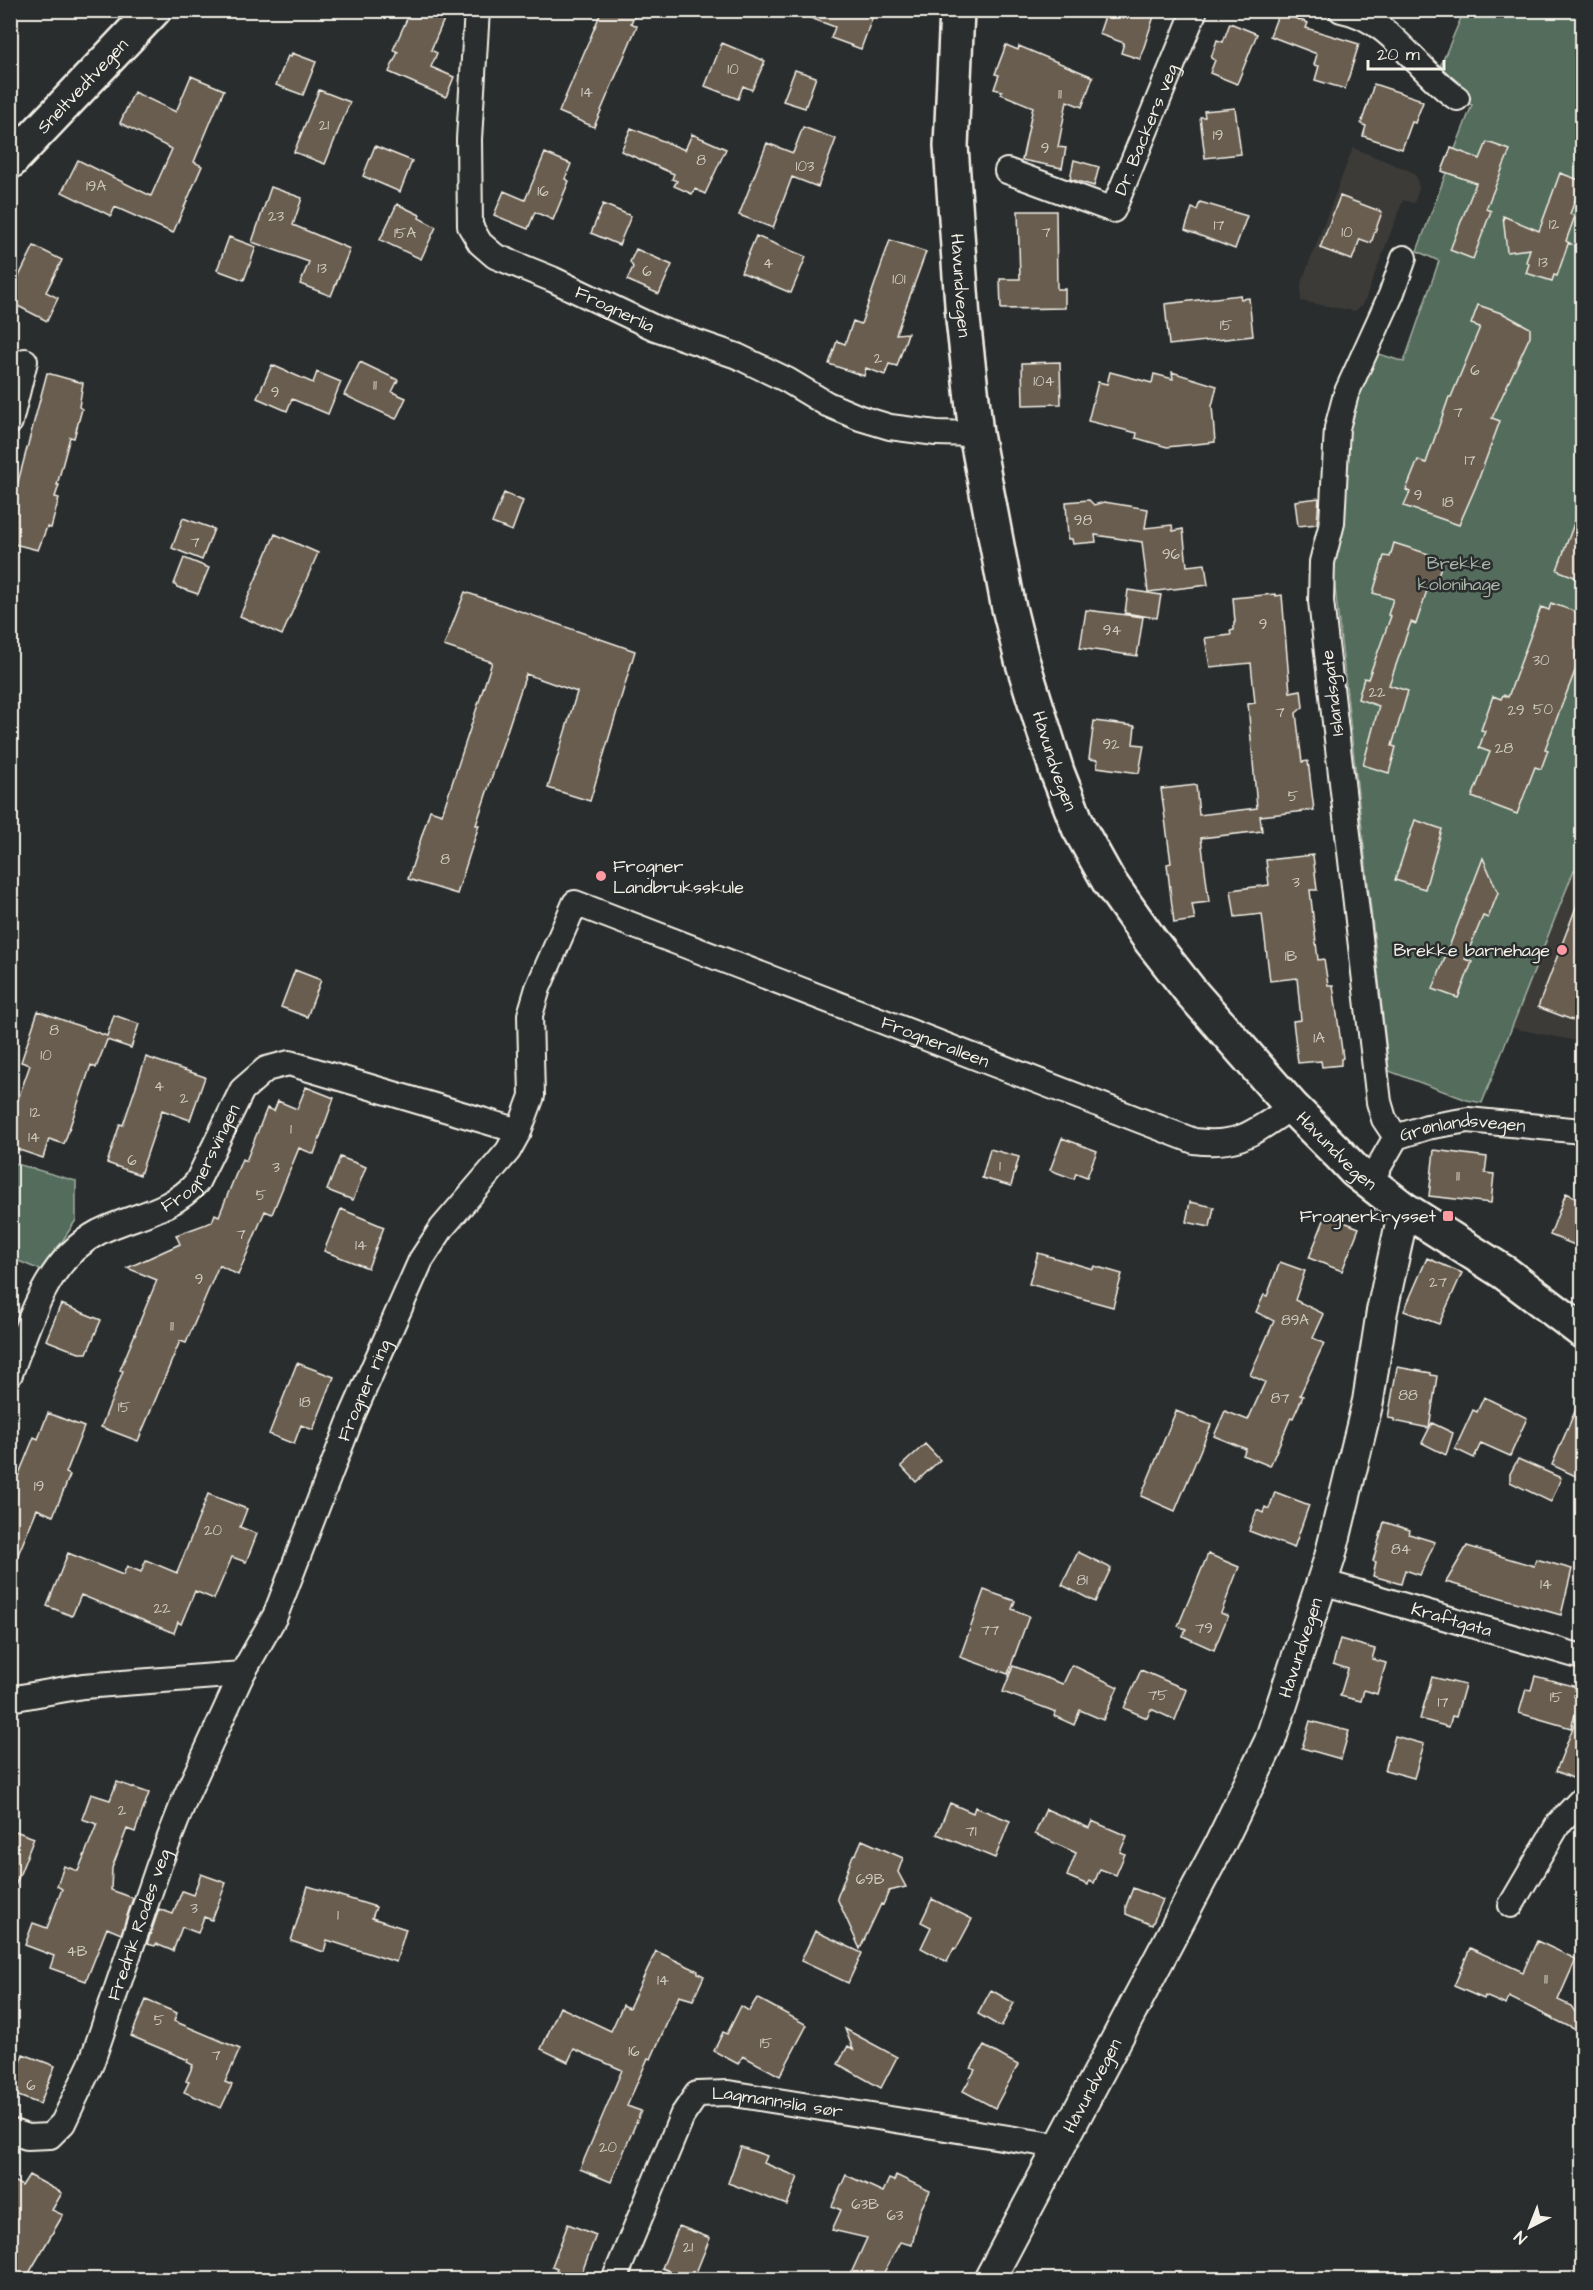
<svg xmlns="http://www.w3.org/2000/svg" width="1593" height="2290" viewBox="0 0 1593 2290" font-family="'Architects Daughter',sans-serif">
<rect width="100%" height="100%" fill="#2a2d2e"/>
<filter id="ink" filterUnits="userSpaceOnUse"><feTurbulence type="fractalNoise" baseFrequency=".0167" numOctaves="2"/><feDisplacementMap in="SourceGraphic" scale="12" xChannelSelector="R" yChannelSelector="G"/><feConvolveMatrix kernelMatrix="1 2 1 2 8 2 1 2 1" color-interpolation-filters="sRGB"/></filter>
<g filter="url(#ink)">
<path fill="#3d3b38" d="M1353 148 1410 171 1416 176 1419 189 1414 203 1403 200 1363 305 1354 311 1301 301V284Z
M1574 869 1582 873V1042L1512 1028Z"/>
<path fill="#526c5b" stroke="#a3aea2" stroke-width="1.5" d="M1464 11H1582V873L1574 870 1482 1103 1467 1100 1389 1071 1333 570 1344 507 1347 434 1357 401 1376 353 1404 362 1439 261 1417 251 1446 173 1442 171 1451 148 1455 149 1472 105 1431 88Z
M10 1162 76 1181V1220L43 1271 11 1258Z"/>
<path fill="#685d4f" stroke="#f4f1e8" stroke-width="1.5" d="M411 10H448L431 50 437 53 431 67 454 77 446 97 389 72 398 52 393 50Z
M602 10H637L631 23 637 26 594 127 559 112Z
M797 10H875L861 49 831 38 835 27 797 13Z
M1115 10H1156L1140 59 1121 53 1124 43 1099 34 1105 16 1112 18Z
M1279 12 1308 23 1306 28 1359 44 1345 89 1315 80 1319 66 1314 65 1317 54 1270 36Z
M1230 23 1257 34 1237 84 1210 73 1215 60 1211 58 1217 40 1223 42Z
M722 43 765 61 752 90 743 86 738 99 705 86Z
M1006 45 1018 50 1019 46 1093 77 1082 107 1067 101 1058 147 1066 148 1062 168 1022 160 1033 107 1001 94 1002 91 994 89 999 75 995 74Z
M292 53 316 62 303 95 276 85 288 56 291 57Z
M795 70 816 77 805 108 783 101Z
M191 76 224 90 194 162 202 166 173 233 115 207 111 216 62 192 78 160 151 196 172 149 120 123 134 92 176 112Z
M1374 84 1419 99V100L1423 102 1415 123 1412 122 1402 149 1363 136 1366 126 1361 124Z
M319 90 350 102 325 164 294 152Z
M1235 108 1241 154 1205 158 1200 117H1205L1204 111Z
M803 127 836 139 818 187 792 177 773 228 739 215 767 143 793 153Z
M631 128 685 150 692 134 726 149 705 194 695 189 692 194 674 186 677 181 672 179 674 174 621 151Z
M1487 142 1510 150 1486 209 1491 211 1473 259 1450 250 1476 183 1442 171 1451 148 1480 159Z
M375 146 412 161 400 192 363 176Z
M545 153 571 164 565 179 569 181 553 220 535 212 528 229 494 215 504 191 525 200Z
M1074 160 1099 167 1094 186 1070 179Z
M1560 173 1582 181 1570 214 1575 216 1566 241 1571 244H1568L1557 276 1554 275 1552 281 1526 273 1529 264 1526 262 1530 249 1507 252 1503 216 1539 231Z
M271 187 302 198 293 225 350 249 331 296 300 284 309 262 252 242Z
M1340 196 1382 212 1371 243 1360 239 1352 260 1320 248Z
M1200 202 1247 216 1235 249 1185 230 1192 208 1197 210Z
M397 204 420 215 419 218 436 227 421 259 380 240Z
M603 204 631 216 619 245 591 233Z
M1018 211H1056L1057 289H1065V308L1001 309 1000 279H1020Z
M756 236 806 257 791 293 741 272Z
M229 237 256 247 244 280 217 270Z
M890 240 926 252 896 334 908 333 897 366 889 364 885 375 866 368 864 376 829 364 837 341 845 344 853 321 861 324Z
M34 246 62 260 46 292 58 298 47 321 10 302V275L18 278Z
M636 249 672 265 659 294 627 280 633 267 630 262Z
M1240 295 1241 299 1249 298 1253 336 1169 345 1165 304Z
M1478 305 1504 314 1530 328V336L1492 418 1500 421 1476 486 1459 525 1404 506 1410 492 1406 490 1418 460 1426 463 1449 397H1451L1480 327 1471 324Z
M360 362 398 380 392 392 406 398 396 419 344 395Z
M1060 362 1061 404 1023 405 1022 363Z
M272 365 313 383 317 372 341 382 328 414 292 399 287 411 257 398Z
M1110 372 1152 383 1154 374 1173 379 1172 372 1217 386 1212 406 1215 442 1167 447 1136 438 1137 433 1088 421 1098 382 1107 384Z
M47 373 83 383 79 407 82 409 74 438 70 437 57 485H59L55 497 59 498 51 528 47 527 38 550 10 543V512Z
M504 493 523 501 512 531 492 523Z
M1319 498 1317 524 1298 526 1295 501Z
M1089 500 1094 505 1104 502 1148 509 1145 528 1172 525 1173 531 1183 529 1187 566 1205 564 1208 585 1148 592 1142 542 1095 535 1096 542 1073 544 1072 539H1068L1066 502Z
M1580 507 1582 508V580L1557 570Z
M183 518 214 529 202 560 172 548Z
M275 534 318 553 282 635 240 616Z
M1394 543 1444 559 1435 583 1430 581 1416 624 1411 622 1389 685 1408 691 1392 746 1396 747 1389 773 1363 765 1379 706 1358 699 1364 678 1368 679 1391 616 1388 615 1393 599 1373 593 1384 556 1390 557Z
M184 558 209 568 198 594 177 587 174 584Z
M1128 590 1161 595 1157 618 1125 613Z
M465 592 635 651 590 801 548 788 577 692 526 674 476 825H479L457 894 408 879 430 810 442 814 492 662 444 646Z
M1275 594 1276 596 1282 595 1290 692 1301 690 1303 707 1296 713 1302 762 1308 761 1314 810 1260 816 1262 831 1201 838 1209 902 1192 904 1195 920 1174 923 1167 864 1171 863 1161 789 1196 785 1199 815 1257 808 1248 704 1255 703 1251 663 1210 667 1205 638 1231 635 1230 631 1234 630V622H1235L1233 598Z
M1551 603 1582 614V631L1576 656 1580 658 1545 749 1548 750 1541 769 1535 767 1517 814 1472 797 1490 752 1479 748 1485 731 1481 730 1493 696 1501 699 1503 695 1508 697 1541 607 1549 610Z
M1086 610 1143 617 1137 656 1080 648Z
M1094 721 1135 726 1133 744 1144 745 1139 773 1097 767 1098 760 1089 759Z
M1415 820 1442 829 1425 889 1395 880Z
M1313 855 1317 890H1310L1318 960 1324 959 1328 985H1333L1343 1058 1341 1059V1065L1322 1067 1321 1061 1298 1063 1293 1021 1301 1020 1297 978 1270 981 1262 914 1235 917 1231 890 1269 885 1266 860Z
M1483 858 1498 893 1488 918 1483 916 1465 959 1472 962 1458 998 1433 989Z
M1581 894 1582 895V1002L1575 1021 1538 1007Z
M295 970 321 980 307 1017 281 1007Z
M38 1011 107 1036 114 1015 139 1024 131 1048 107 1040 96 1068 91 1065 64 1144 49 1139 43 1158 10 1147V1122L30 1065 21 1062Z
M146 1057 205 1077 190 1120 162 1110 140 1175 107 1163 120 1124 123 1125Z
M306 1087 334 1098 314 1154 299 1148 272 1214 265 1211 238 1275 219 1265 186 1343 180 1341 138 1441 101 1427 123 1371 120 1370 135 1334 136 1335 135 1333 157 1280 127 1268 180 1244 176 1235 212 1222 215 1214 219 1216 242 1159 246 1161 267 1108 274 1111 278 1101 297 1109Z
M1062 1138 1097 1151 1087 1177 1076 1173 1074 1179 1050 1170Z
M990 1149 1019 1157 1011 1186 982 1178Z
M1434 1150 1487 1157 1485 1173 1494 1174 1491 1203 1429 1196Z
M340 1157 366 1167 353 1200 327 1190Z
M1566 1193 1582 1200V1248L1550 1235Z
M1190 1202 1214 1207 1210 1227 1186 1222Z
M341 1209 384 1227 368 1268 324 1251Z
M1326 1215 1359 1228 1342 1271 1309 1258Z
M1038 1253 1093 1269 1094 1266 1122 1274 1113 1307 1029 1284Z
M1427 1258 1462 1273 1439 1324 1404 1311Z
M1280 1262 1305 1271 1295 1300 1324 1314 1313 1338 1324 1343 1300 1395 1303 1396 1293 1418 1291 1417 1270 1466 1243 1455 1246 1449 1214 1436 1225 1411 1248 1420 1265 1382 1250 1375 1274 1321 1256 1312 1264 1295 1267 1296Z
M61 1304 101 1320 87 1353H79L46 1340Z
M297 1363 334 1377 313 1430 301 1425 294 1444 269 1434Z
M1397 1367 1431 1373V1375L1437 1376 1429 1428 1394 1421V1419L1388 1418Z
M1582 1395V1479L1552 1465Z
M1484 1397 1527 1418 1510 1456 1481 1443 1474 1458 1455 1449 1473 1410 1477 1412Z
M1176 1411 1211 1425 1175 1511 1141 1496Z
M48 1413 84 1427 66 1473 70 1475 53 1516 37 1509 10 1574V1496L34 1437 38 1439Z
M1432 1423 1453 1433 1446 1455 1422 1443Z
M925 1444 940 1460 916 1482 901 1466Z
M1518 1459 1561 1478 1551 1502 1510 1482V1474Z
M1275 1492 1309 1505 1294 1548 1249 1531 1257 1510 1263 1513 1265 1507 1269 1509Z
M208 1494 247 1509 240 1527 257 1534 246 1562 232 1557 214 1599 195 1591 181 1624 178 1622 174 1633 81 1595 72 1616 47 1606 68 1553 123 1575 127 1566 141 1572 146 1560 177 1573Z
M1384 1522 1410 1530 1409 1534 1435 1542 1420 1575 1405 1570 1401 1584 1373 1576 1376 1562 1373 1561Z
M1467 1546 1534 1566 1536 1559 1572 1569 1561 1615 1446 1582Z
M1078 1552 1111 1568 1095 1602 1062 1585Z
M1208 1554 1239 1567 1221 1613 1228 1616 1214 1650 1183 1636 1186 1629 1178 1626Z
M984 1590 1015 1601 1012 1609 1029 1616 1008 1674 960 1657Z
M1340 1639 1375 1649 1372 1659 1386 1663 1377 1694 1364 1690 1361 1701 1340 1696 1348 1669 1333 1664Z
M1072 1665 1118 1687 1103 1720 1080 1710 1074 1725 1054 1716 1056 1712 1003 1692 1013 1666 1063 1684Z
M1141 1670 1187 1690 1175 1720 1151 1709 1147 1718 1124 1708Z
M1535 1676 1577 1687 1574 1696 1580 1698 1571 1728 1519 1713 1526 1689 1531 1690Z
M1432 1677 1465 1685 1456 1717 1452 1716 1449 1727 1420 1719Z
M1581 1707H1582V1782L1556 1771Z
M1310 1721 1349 1731 1341 1759 1302 1748Z
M1395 1736 1424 1744 1414 1778 1385 1770Z
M117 1782 149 1793 135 1832 127 1829 112 1868 111 1890 133 1898 121 1934 107 1928 86 1981 50 1968 54 1956 25 1945 33 1923 47 1928 62 1889 57 1886 64 1866 78 1871 97 1824 82 1819 91 1794 110 1800Z
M950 1803 973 1813 975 1807 1010 1821 995 1858 937 1834Z
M1046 1809 1089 1828 1092 1821 1127 1836 1120 1852 1125 1854 1116 1875 1100 1869 1094 1883 1089 1881 1088 1885 1067 1876 1076 1853 1035 1834Z
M10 1829 34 1838 12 1894H10Z
M862 1840 903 1858 898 1872 906 1887 889 1891 883 1905 881 1904 860 1949 837 1898 853 1855 856 1854Z
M201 1874 226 1883 212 1920 204 1917 198 1933 182 1927 173 1951 156 1944 155 1946 147 1944 159 1909 173 1914 182 1891 193 1895Z
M308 1886 376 1907 372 1918 406 1929 396 1962 327 1940 324 1952 291 1941Z
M1133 1888 1163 1900 1152 1925 1126 1914V1906Z
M932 1899 972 1919 956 1949 954 1948 947 1962 921 1948 931 1927 921 1922Z
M815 1931 862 1953 848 1983 801 1961Z
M1537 1941 1576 1959 1558 2000 1571 2006 1582 2022V2033L1509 1997 1506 2005 1485 1996 1484 1999 1454 1986 1470 1948 1523 1972Z
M656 1951 698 1971V1973L704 1976 693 2000 679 1996 651 2059 648 2058 627 2106 641 2111 611 2182 580 2169 622 2070 574 2049 568 2062 541 2049 560 2007 611 2031 623 2005 629 2008Z
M991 1990 1014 2003 1001 2027 978 2014Z
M757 1998 807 2025 780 2076 743 2056 738 2064 714 2051 723 2032 727 2034 741 2006 749 2011Z
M146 2000 177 2013 174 2021 240 2049 225 2082 232 2085 221 2108 184 2092 189 2082 186 2081 193 2065 187 2062 188 2060 131 2036Z
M845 2029 897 2057 881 2088 838 2064 848 2046 853 2049Z
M984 2046 1018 2065 995 2108 963 2091 975 2070 971 2068Z
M23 2054 55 2066 40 2104 10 2093Z
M741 2147 767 2156 764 2163 798 2177 787 2205 728 2183Z
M29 2175 62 2193 52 2210 63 2215 25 2280H10V2179L22 2186Z
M846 2175 883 2192 889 2179 894 2181 896 2175 930 2191 920 2211 912 2245 900 2242 880 2280H848L867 2238 832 2230 841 2210 832 2206Z
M568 2224 596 2235 579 2280H553L557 2268 552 2266Z
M679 2226 710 2238 693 2280 662 2268Z"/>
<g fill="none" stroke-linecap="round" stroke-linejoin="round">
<defs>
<g id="minor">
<path id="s1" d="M477 10 469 139 470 226 480 243 495 256 552 279 655 328 737 356 787 380 827 404 860 418 890 427 936 433 976 434"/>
<path d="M1341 10C1391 19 1417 71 1457 98"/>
<path id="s2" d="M1007 171 1113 210 1195 10"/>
<path d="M10 422 25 361"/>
<path d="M1396 1137 1384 1119 1379 1102 1321 601 1322 562 1332 523 1337 428 1346 394 1391 295 1404 258"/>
<path id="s3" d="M1370 1182 1396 1137 1427 1127 1468 1120 1582 1131"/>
<path id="s4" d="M10 1374C30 1321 46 1260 99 1232 133 1215 171 1212 197 1182L242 1090 266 1069 289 1063 519 1131"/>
<path id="s5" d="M1322 1582 1582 1657"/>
<path id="s6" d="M10 1699 83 1686 242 1674 275 1616 352 1416 421 1260 442 1228 508 1151 519 1131 532 1096 530 1015 538 988 575 903 1194 1141C1240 1147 1255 1131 1292 1107"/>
<path d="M1511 1905 1559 1823 1582 1799"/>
<path id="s7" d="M10 2131 27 2137 50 2136 63 2123 91 2064 159 1865 186 1796 242 1674"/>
<path id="s8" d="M614 2280 682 2116 697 2094 728 2093 1058 2146"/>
</g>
<g id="tertiary">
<path id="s9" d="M989 2280 1220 1844 1270 1741 1330 1557 1368 1401 1382 1311 1404 1209"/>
</g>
<g id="secondary">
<path id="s10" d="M957 10 951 146 963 319 976 434 1008 604 1022 660 1057 772 1079 828 1108 880 1151 941 1191 992 1292 1107 1338 1153 1355 1171 1404 1209 1505 1273 1582 1331"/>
<path id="s11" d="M10 162 154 10"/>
</g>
</defs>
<use href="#minor" stroke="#f4f1e8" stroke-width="28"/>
<use href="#tertiary" stroke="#f4f1e8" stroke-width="34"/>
<use href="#secondary" stroke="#f4f1e8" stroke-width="38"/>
<use href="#minor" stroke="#2a2d2e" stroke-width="24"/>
<use href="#tertiary" stroke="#2a2d2e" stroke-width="30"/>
<use href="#secondary" stroke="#2a2d2e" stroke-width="33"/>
</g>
</g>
<g fill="#ff9aa2" stroke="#2a2d2e" stroke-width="2">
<circle cx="601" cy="876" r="6"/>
<circle cx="1562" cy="950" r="6"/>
<rect x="1442" y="1210" width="12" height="12" rx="3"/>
</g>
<g text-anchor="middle" stroke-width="5" stroke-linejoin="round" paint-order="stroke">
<g font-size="15" fill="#d1ccc2">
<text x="733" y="74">10</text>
<text x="587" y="97">14</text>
<text x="1060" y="99">11</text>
<text x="324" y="130">21</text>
<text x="1218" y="140">19</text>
<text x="1045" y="153">9</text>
<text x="701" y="165">8</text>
<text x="805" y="171">103</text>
<text x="96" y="191">19A</text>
<text x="543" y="196">16</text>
<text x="276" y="221">23</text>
<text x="1554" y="229">12</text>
<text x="1219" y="230">17</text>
<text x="1046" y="237">7</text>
<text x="1347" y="237">10</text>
<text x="405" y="238">15A</text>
<text x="1543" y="267">13</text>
<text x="768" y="268">4</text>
<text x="322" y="273">13</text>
<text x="647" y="276">6</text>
<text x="899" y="284">101</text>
<text x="1226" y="330">15</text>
<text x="878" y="363">2</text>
<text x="1475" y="375">6</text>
<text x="1044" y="386">104</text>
<text x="375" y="390">11</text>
<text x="275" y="397">9</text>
<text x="1458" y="417">7</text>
<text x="1470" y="465">17</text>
<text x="1418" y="500">9</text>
<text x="1448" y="507">18</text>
<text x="1083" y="525">98</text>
<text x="195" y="547">7</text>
<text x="1171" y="559">96</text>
<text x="1263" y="629">9</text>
<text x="1112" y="635">94</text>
<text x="1541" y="665">30</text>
<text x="1377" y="697">22</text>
<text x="1543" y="714">50</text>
<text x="1516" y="715">29</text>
<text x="1280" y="717">7</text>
<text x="1111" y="749">92</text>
<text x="1504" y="753">28</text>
<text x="1293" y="801">5</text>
<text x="445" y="864">8</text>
<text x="1296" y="887">3</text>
<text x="1291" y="961">1B</text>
<text x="54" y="1035">8</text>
<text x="1319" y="1043">1A</text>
<text x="46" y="1060">10</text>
<text x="159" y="1091">4</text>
<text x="184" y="1103">2</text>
<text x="35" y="1117">12</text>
<text x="291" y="1134">1</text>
<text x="34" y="1142">14</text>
<text x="132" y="1165">6</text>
<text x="1000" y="1171">1</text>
<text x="276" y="1172">3</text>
<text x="1458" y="1181">11</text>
<text x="261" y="1200">5</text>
<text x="241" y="1239">7</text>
<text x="361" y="1250">14</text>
<text x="199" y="1284">9</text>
<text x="1438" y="1287">27</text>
<text x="1295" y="1325">89A</text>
<text x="172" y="1331">11</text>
<text x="1408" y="1400">88</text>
<text x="1280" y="1403">87</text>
<text x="305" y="1407">18</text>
<text x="124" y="1412">15</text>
<text x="39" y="1491">19</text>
<text x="213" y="1535">20</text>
<text x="1401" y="1554">84</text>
<text x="1082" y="1585">81</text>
<text x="1546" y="1589">14</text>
<text x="162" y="1613">22</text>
<text x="1204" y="1633">79</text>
<text x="990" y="1635">77</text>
<text x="1158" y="1700">75</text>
<text x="1556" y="1702">15</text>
<text x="1443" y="1707">17</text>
<text x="122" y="1815">2</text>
<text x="971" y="1836">71</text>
<text x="870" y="1884">69B</text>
<text x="194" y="1913">3</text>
<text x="338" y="1920">1</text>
<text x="77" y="1956">4B</text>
<text x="1546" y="1984">11</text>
<text x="663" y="1985">14</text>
<text x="159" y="2025">5</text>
<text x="766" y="2048">15</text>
<text x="634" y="2056">16</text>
<text x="216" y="2060">7</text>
<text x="31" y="2090">6</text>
<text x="608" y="2152">20</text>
<text x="865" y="2209">63B</text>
<text x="895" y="2220">63</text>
<text x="688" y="2252">21</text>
</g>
<g font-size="18" fill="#f4f1e8" stroke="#2a2d2e">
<text dy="6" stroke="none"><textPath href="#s11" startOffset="105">Sneltvedtvegen</textPath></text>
<text dy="6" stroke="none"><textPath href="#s2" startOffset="200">Dr. Backers veg</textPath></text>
<text dy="6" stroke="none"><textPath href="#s10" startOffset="276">Håvundvegen</textPath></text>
<text dy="6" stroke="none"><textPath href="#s1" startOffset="387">Frognerlia</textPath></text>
<text transform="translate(1332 693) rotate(-97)" y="6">Islandsgate</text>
<text dy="6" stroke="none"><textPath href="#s10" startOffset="762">Håvundvegen</textPath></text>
<text dy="6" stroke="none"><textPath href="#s6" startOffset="1473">Frogneralleen</textPath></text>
<text dy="6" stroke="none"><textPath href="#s3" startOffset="120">Grønlandsvegen</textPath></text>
<text dy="6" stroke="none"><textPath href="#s10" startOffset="1248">Håvundvegen</textPath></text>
<text dy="6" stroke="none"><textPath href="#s4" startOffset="304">Frognersvingen</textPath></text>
<text dy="6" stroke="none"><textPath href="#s6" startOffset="543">Frogner ring</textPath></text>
<text dy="6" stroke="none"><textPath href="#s5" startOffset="135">Kraftgata</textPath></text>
<text dy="6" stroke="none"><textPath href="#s9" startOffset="706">Håvundvegen</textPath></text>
<text dy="6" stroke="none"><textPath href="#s7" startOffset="272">Fredrik Rodes veg</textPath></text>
<text dy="6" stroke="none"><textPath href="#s9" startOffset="220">Håvundvegen</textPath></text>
<text dy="6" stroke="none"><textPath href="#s8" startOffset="285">Lagmannslia sør</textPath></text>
</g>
<g font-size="18" fill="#abb5a9" stroke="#2a2d2e">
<text x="1459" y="569">Brekke<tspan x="1459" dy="21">kolonihage</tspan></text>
</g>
<g font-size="18" fill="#f4f1e8" stroke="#2a2d2e" text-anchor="end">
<text x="613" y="872" text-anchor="start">Frogner<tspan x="613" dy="21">Landbruksskule</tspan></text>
<text x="1550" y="956">Brekke barnehage</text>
<text x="1436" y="1222">Frognerkrysset</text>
</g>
</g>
<rect width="1593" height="2290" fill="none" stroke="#2a2d2e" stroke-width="36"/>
<rect x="18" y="18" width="1557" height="2254" fill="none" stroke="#f4f1e8" stroke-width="2" filter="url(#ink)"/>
<g transform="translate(1530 2227) rotate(222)" stroke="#2a2d2e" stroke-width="4.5" paint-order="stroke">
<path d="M0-4.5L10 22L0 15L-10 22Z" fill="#f4f1e8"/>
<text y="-9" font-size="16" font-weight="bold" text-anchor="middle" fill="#f4f1e8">N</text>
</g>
<path d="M1368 60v9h76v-9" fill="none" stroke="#f4f1e8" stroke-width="3"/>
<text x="1377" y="60" font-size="18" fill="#f4f1e8" stroke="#2a2d2e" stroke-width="4.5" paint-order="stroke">20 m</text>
</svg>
